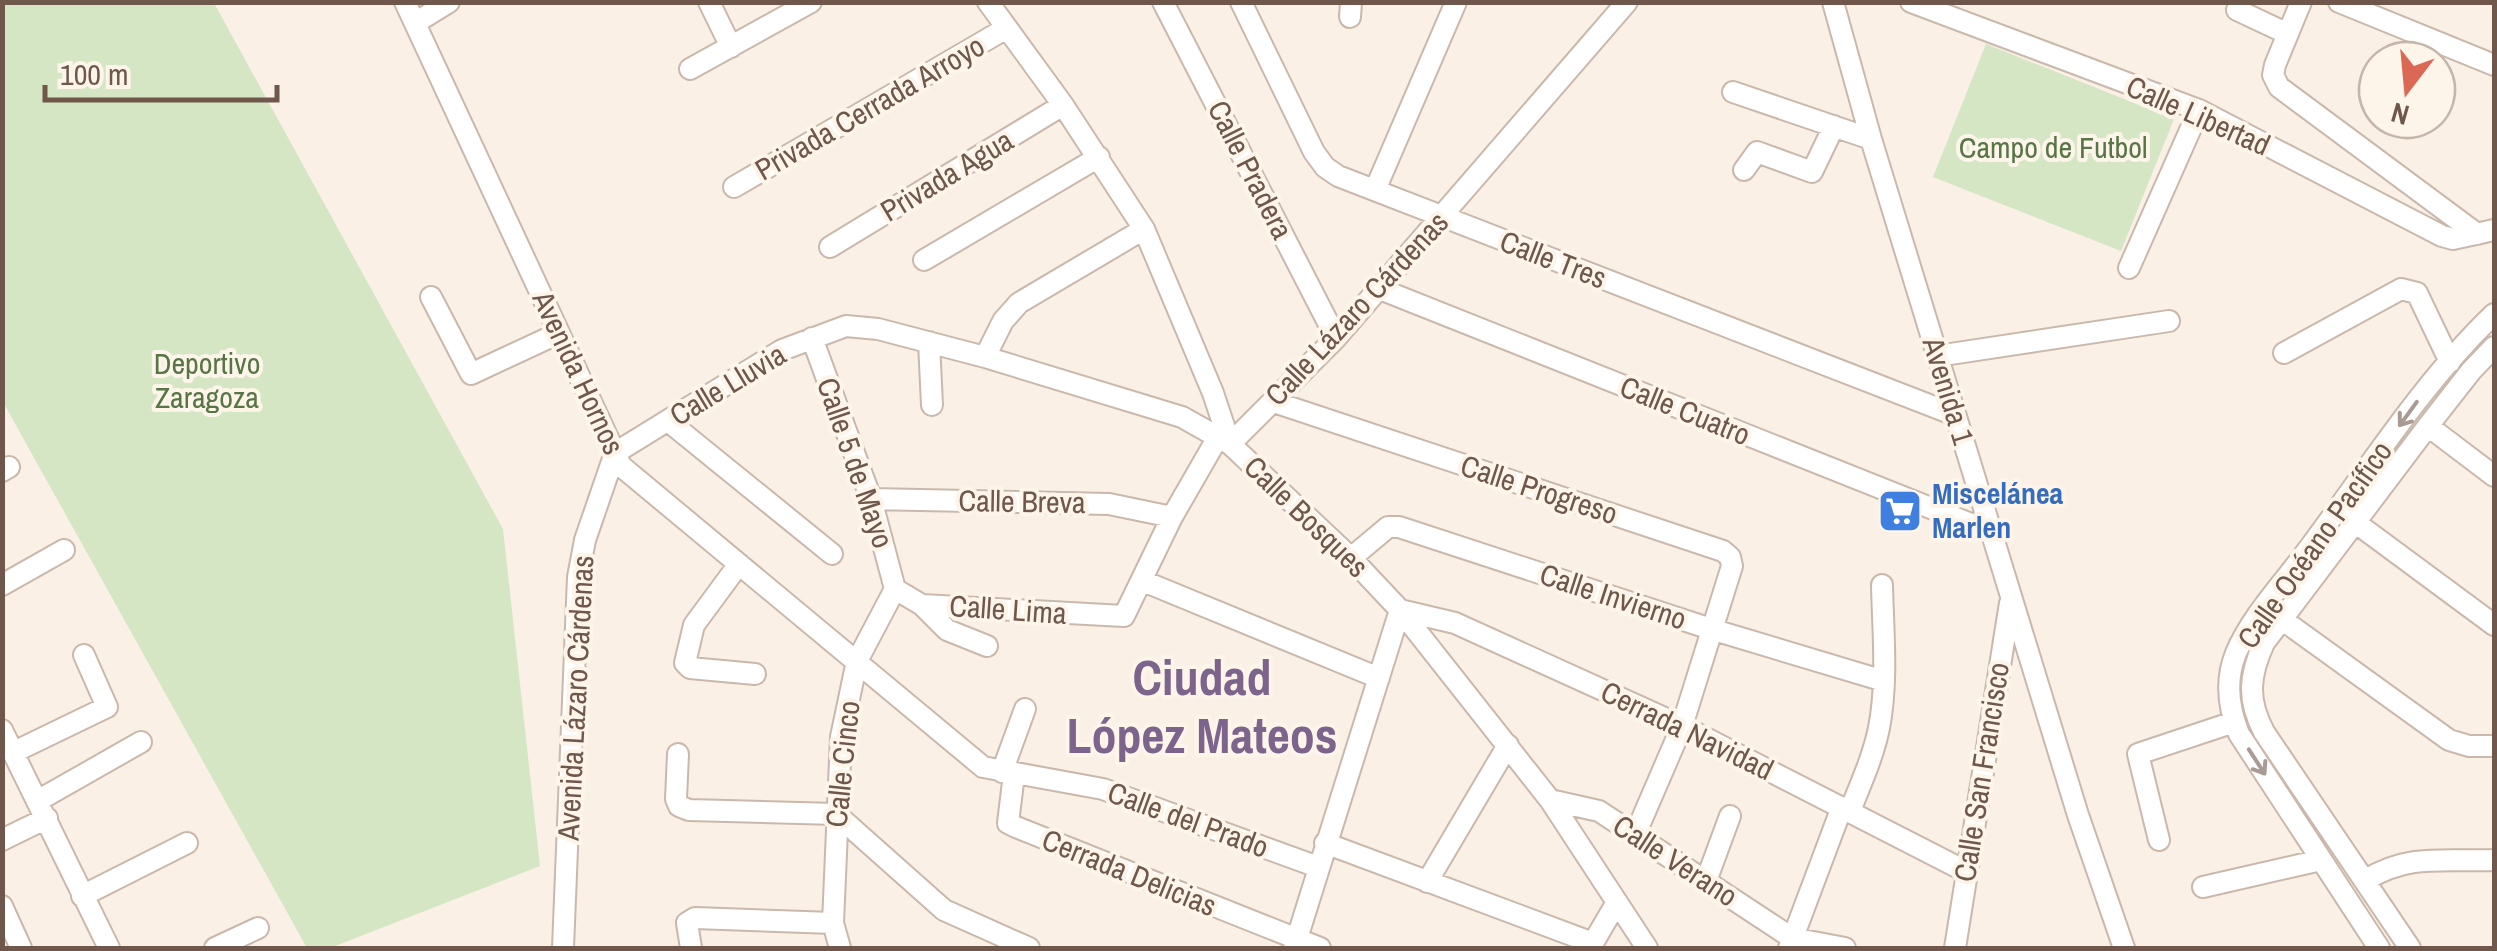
<svg xmlns="http://www.w3.org/2000/svg" width="2497" height="951" viewBox="0 0 2497 951" font-family="'Archivo Narrow',sans-serif">
<rect width="100%" height="100%" fill="#faf0e5"/>
<path fill="#d4e6c4" d="M2 3H214L503 529 540 866 330 948H307L3 402Z
M1986 44 2174 119 2121 251 1933 177Z"/>
<g fill="none" stroke-linecap="round" stroke-linejoin="round">
<defs>
<path id="minor" d="M405 2 621 466 983 767 1103 789 1318 867
M709 2 731 47
M988 2 1063 105 1144 229 1213 393 1230 444 1351 558 1400 610 1550 800 1647 948
M1163 2 1336 338
M1241 2 1314 152 1325 167 1338 176 1955 415
M1833 2 1871 139 2078 815 2124 948
M1911 2 2199 110 2442 236 2453 239 2494 230
M2301 2 2275 65 2273 75 2279 87 2477 234
M2339 2 2494 65
M2237 10 2288 34
M1350 17 1351 2
M415 23 449 2
M690 69 811 2
M1733 92 1871 139
M1744 170 1757 152 1812 172 1834 126
M734 187 1005 29
M1375 190 1456 2
M830 247 1063 105
M924 260 1099 157
M2129 268 2199 110
M1380 289 1991 532
M431 297 471 374 559 333
M812 338 871 499 895 589
M929 342 932 405
M2284 353 2401 289 2417 293 2450 362
M1937 356 2169 321
M985 357 1003 321 1019 303 1144 229
M1274 402 1723 551 1730 557 1732 566 1682 726 1635 835
M668 421 832 554
M2428 426 2494 476
M1230 444 1336 338 1627 2
M615 453 782 350 846 326 878 329 985 357 1182 417 1230 444
M2 471 9 467
M871 499 1109 504 1172 517
M2348 517 2494 625
M1351 558 1388 527H1399L1714 630 1884 681
M739 564 694 625 685 663 690 668 755 674
M1143 581 1379 678
M2 585 64 550
M895 589 922 605 1124 616 1172 517 1218 437
M922 605 947 630 987 646
M2273 613 2449 740 2469 746H2494
M2 730 109 948
M14 752 107 707 84 655
M678 754 676 799 679 806 689 810 836 814 944 910 1029 948
M1002 772 1025 709
M1014 774 1008 823 1016 827 1320 948
M39 800 141 742
M1550 800 1599 811 1792 938 1845 948
M1850 811C1861 783 1873 757 1879 728 1888 681 1883 632 1882 585
M2 840 47 818
M2159 840 2138 754 2234 722
M1325 843 1593 943 1617 902
M2366 880C2409 853 2446 862 2494 860
M1706 881 1730 816
M1427 882 1508 745
M2203 887 2321 860
M82 896 187 843
M2 906 21 948
M215 948 258 928
M563 948 578 577 585 540 615 453
M691 948 687 923 695 918 833 923
M840 948 833 923 841 737 857 661 895 589
M1294 948 1400 610 1455 623 1682 726 1965 871
M1789 948 1842 807
M1955 948 2010 603
M2379 948 2239 734C2228 707 2225 680 2236 653 2252 615 2286 580 2310 547 2369 468 2423 382 2494 314
M2410 948 2264 732C2247 700 2249 676 2264 643L2428 426 2471 371 2494 347"/>
</defs>
<use href="#minor" stroke="#cab8ac" stroke-width="24"/>
<use href="#minor" stroke="#fff" stroke-width="20"/>
</g>
<defs><path id="oneway-shaft" d="M-6 0H5M1.5-3L5.5 0L1.5 3" fill="none" stroke-width="1.6" stroke-linecap="round" stroke-linejoin="round" transform="scale(2.5)"/></defs>
<g stroke="#a99a94">
<use href="#oneway-shaft" transform="translate(2408 414) rotate(126)"/>
<use href="#oneway-shaft" transform="translate(2257 762) rotate(57)"/>
</g>
<defs>
<symbol id="supermarket-square" viewBox="-11 -11 22 22"><rect x="-9" y="-9" width="18" height="18" rx="4" fill="#3f7fe0" stroke="#fdf5ea"/><path d="M-6-5.5h2.5l.6 2H6L4.5 2H-2.5L-4.4-4H-6ZM-1.5 3.2a1.3 1.3 0 1 0 .1 0ZM3 3.2a1.3 1.3 0 1 0 .1 0Z" fill="#fff"/></symbol>
</defs>
<g fill-rule="evenodd">
<use href="#supermarket-square" x="1875" y="486" width="50" height="50"/>
</g>
<g text-anchor="middle" stroke-width="8" stroke-linejoin="round" paint-order="stroke">
<g font-size="30" fill="#70574c" stroke="#fdf5ea">
<text transform="translate(870 108) rotate(-30)" y="10">Privada Cerrada Arroyo</text>
<text transform="translate(2198 116) rotate(24)" y="10">Calle Libertad</text>
<text transform="translate(1250 170) rotate(63)" y="10">Calle Pradera</text>
<text transform="translate(947 176) rotate(-31)" y="10">Privada Agua</text>
<text transform="translate(1553 260) rotate(21)" y="10">Calle Tres</text>
<text transform="translate(1357 309) rotate(-47)" y="10">Calle Lázaro Cárdenas</text>
<text transform="translate(578 373) rotate(65)" y="10">Avenida Hornos</text>
<text transform="translate(728 385) rotate(-31)" y="10">Calle Lluvia</text>
<text transform="translate(1948 391) rotate(73)" y="10">Avenida 1</text>
<text transform="translate(1685 411) rotate(22)" y="10">Calle Cuatro</text>
<text transform="translate(855 463) rotate(71)" y="10">Calle 5 de Mayo</text>
<text transform="translate(1539 490) rotate(18)" y="10">Calle Progreso</text>
<text transform="translate(1022 502) rotate(1)" y="10">Calle Breva</text>
<text transform="translate(1306 517) rotate(44)" y="10">Calle Bosques</text>
<text transform="translate(2315 545) rotate(-55)" y="10">Calle Océano Pacífico</text>
<text transform="translate(1613 597) rotate(18)" y="10">Calle Invierno</text>
<text transform="translate(1008 610) rotate(4)" y="10">Calle Lima</text>
<text transform="translate(576 698) rotate(-87)" y="10">Avenida Lázaro Cárdenas</text>
<text transform="translate(1687 731) rotate(26)" y="10">Cerrada Navidad</text>
<text transform="translate(843 764) rotate(-84)" y="10">Calle Cinco</text>
<text transform="translate(1982 772) rotate(-81)" y="10">Calle San Francisco</text>
<text transform="translate(1188 820) rotate(20)" y="10">Calle del Prado</text>
<text transform="translate(1675 861) rotate(33)" y="10">Calle Verano</text>
<text transform="translate(1129 873) rotate(22)" y="10">Cerrada Delicias</text>
</g>
<g font-size="30" fill="#577545" stroke="#fdf5ea">
<text x="2053" y="158">Campo de Futbol</text>
<text x="207" y="374">Deportivo<tspan x="207" dy="34">Zaragoza</tspan></text>
</g>
<g font-size="30" font-weight="bold" fill="#366cbe" stroke="#fdf5ea" text-anchor="start">
<text x="1932" y="504">Miscelánea<tspan x="1932" dy="34">Marlen</tspan></text>
</g>
<g font-size="50" font-weight="bold" fill="#7c648c" stroke="#fdf5ea">
<text x="1202" y="695">Ciudad<tspan x="1202" dy="58">López Mateos</tspan></text>
</g>
</g>
<rect width="2497" height="951" fill="none" stroke="#70574c" stroke-width="10"/>
<g transform="translate(2407 90) rotate(196)"><circle r="48" fill="#fdf5ea" stroke="#c5b6ab" stroke-width="2.5"/>
<path d="M0-8L18 38L0 25L-18 38Z" fill="#da6854"/>
<text y="-15" font-size="28" font-weight="bold" text-anchor="middle" fill="#70574c">N</text>
</g>
<path d="M45 85v15h232v-15" fill="none" stroke="#70574c" stroke-width="5"/>
<text x="60" y="85" font-size="30" fill="#70574c" stroke="#fdf5ea" stroke-width="8" paint-order="stroke">100 m</text>
</svg>
